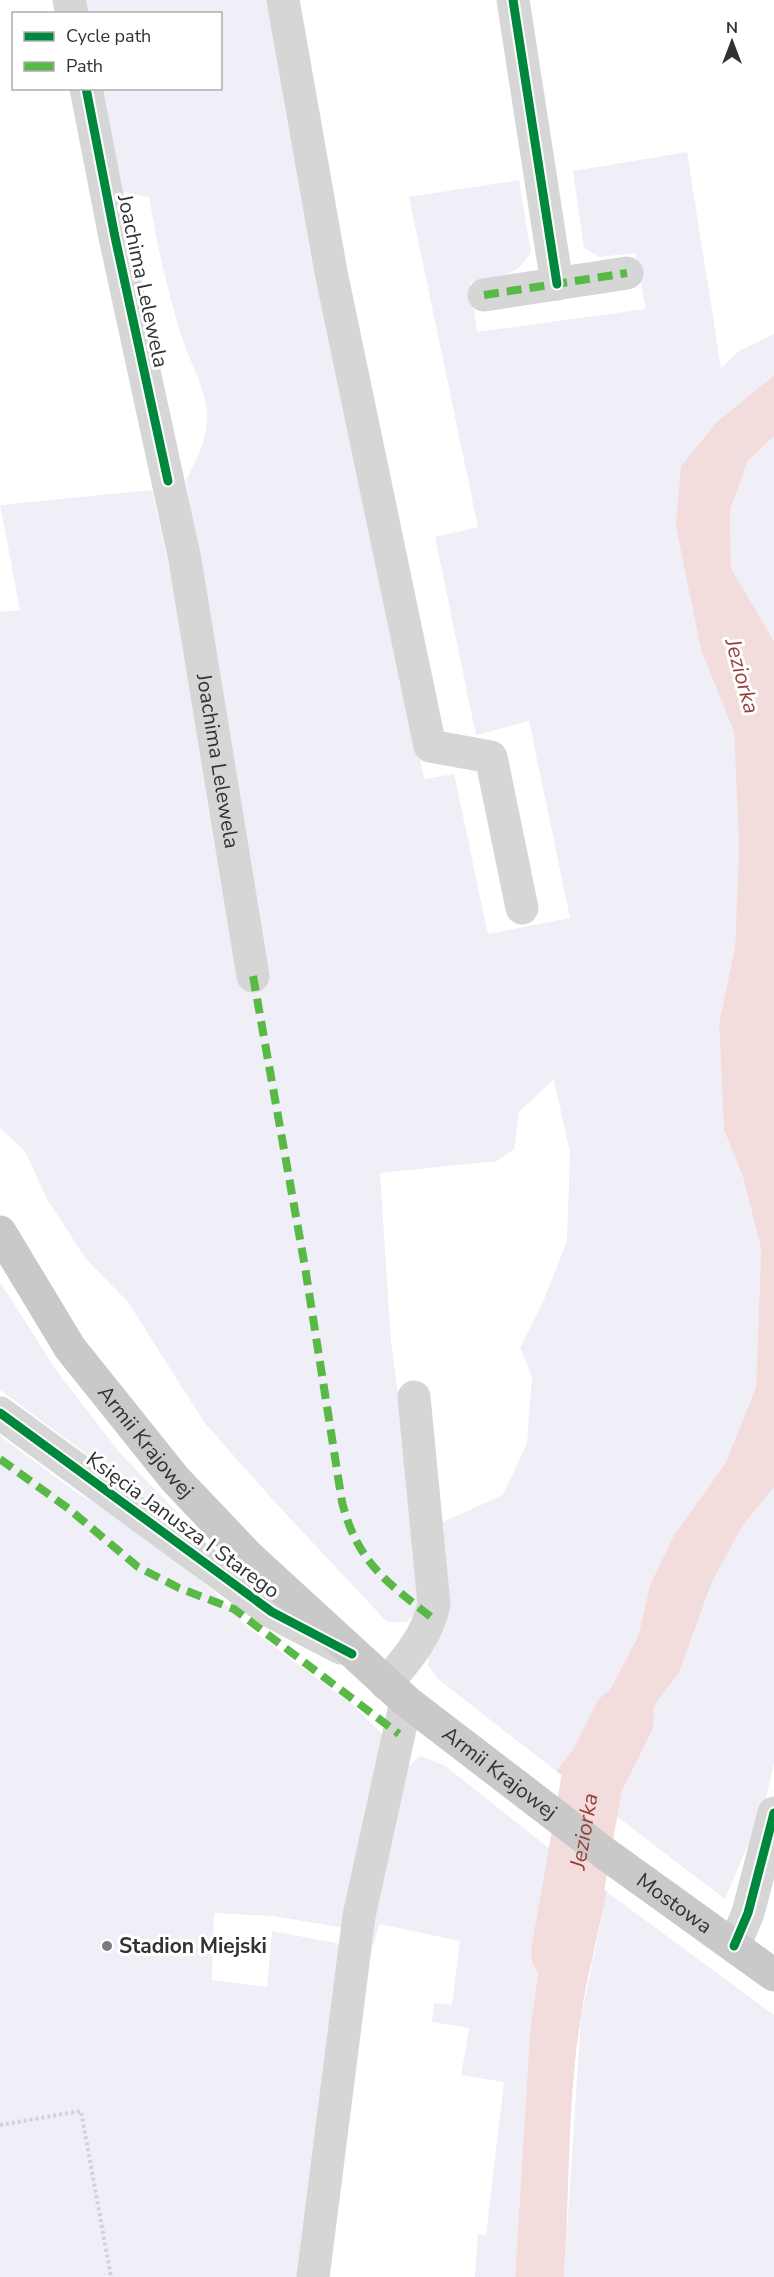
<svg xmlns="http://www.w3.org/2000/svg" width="774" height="2277" viewBox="0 0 774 2277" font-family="'Nunito Sans',sans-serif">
<rect width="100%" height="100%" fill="#fff"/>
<path fill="#f0eef6" d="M85 0H273L424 779 454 774 488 934 570 918 529 721 476 735 435 537 478 527 409 197 519 180 531 252C516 278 497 277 470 282L477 332 646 309 635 253 599 257 584 248 573 171 687 152 721 368 739 351 774 334V375L717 422 690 595 701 650 734 731 739 847 735 946 719 1024 724 1130 743 1177 761 1249 756 1387 725 1464 674 1535 650 1585 638 1635 587 1733 556 1771 438 1679 428 1666 430 1648 450 1607 443 1522 503 1495 527 1443 532 1377 520 1348 543 1302 567 1241 570 1153 554 1079 519 1112 514 1149 497 1161 380 1173 391 1342 418 1538 420 1602 417 1612 407 1622H387L272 1499 204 1422 128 1302 86 1259 47 1199 25 1151 0 1128V612L20 610 0 505 152 490 195 683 248 991 265 989 186 480C197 460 207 440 207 415 206 390 191 364 183 341 168 294 157 245 149 197L122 192 102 89 220 88V14L87 13Z
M774 436V641L731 568 730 510 748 461Z
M0 1282 56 1370 120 1453 191 1527 188 1529 0 1390Z
M0 1436 73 1490 136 1529 180 1564 213 1591 246 1626 352 1704 382 1734 388 1748 351 1929 273 1916 214 1913 212 1980 267 1987 272 1931 346 1945 299 2277H0Z
M774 1487V1763L764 1807 725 1899 611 1812 630 1753 659 1699 679 1673 712 1582 743 1525Z
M420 1756 444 1765 555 1853 530 2031 515 2277H475L478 2234 486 2235 504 2082 461 2075 469 2028 432 2022 434 2003 452 2005 460 1941 379 1924 374 1944 366 1942 404 1770Z
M607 1892 774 2015V2277H564L581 2017Z"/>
<path fill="#f3dddc" d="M774 375V436L748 461 730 510 731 568 774 641V1487L743 1525 712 1582 679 1673 659 1699 630 1753 611 1812 556 1771 587 1733 638 1636 650 1585 674 1535 725 1464 756 1387 761 1249 743 1177 724 1130 719 1024 735 946 739 847 734 732 701 650 676 526 681 466 717 422Z
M555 1853 607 1892C598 1933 587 1975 581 2017 567 2101 570 2192 564 2277H515L530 2031Z"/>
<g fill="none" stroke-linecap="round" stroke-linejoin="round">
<path stroke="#f3dddc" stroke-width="62" id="s1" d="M562 1953 592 1781 623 1719"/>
<path stroke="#d3d3d3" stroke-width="4" stroke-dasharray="3 3" stroke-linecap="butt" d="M0 2125 81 2111 111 2277"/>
<g stroke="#d6d6d6" stroke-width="33">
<path d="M69 0 72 14"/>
<path d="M283 0 331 272 430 746 491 757 522 908"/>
<path d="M513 0 557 284"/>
<path id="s2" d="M86 88 115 237 185 560 253 976"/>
<path d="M484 295 627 273"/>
<path d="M0 1413 272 1612 341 1648"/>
<path d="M386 1684C407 1659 427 1637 434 1604L414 1397"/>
<path d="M734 1946 748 1913 774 1813"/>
<path d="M313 2277 359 1916 406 1701"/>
</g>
<path stroke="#c9c9c9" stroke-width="33" id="s3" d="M0 1232 70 1348 175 1479 249 1557 406 1701 603 1852 774 1975"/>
<path stroke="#58b947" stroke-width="8" stroke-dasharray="15 8" stroke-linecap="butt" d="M484 295 627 273
M253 976 305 1267 342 1502C357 1561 385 1581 431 1617
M0 1459 69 1509 138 1567 179 1588 234 1609 399 1734"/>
<defs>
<path id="cycleway" d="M513 0 557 284
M86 88 115 237 168 481
M0 1413 272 1612 352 1654
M734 1946 748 1913 774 1813"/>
</defs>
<use href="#cycleway" stroke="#fff" stroke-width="13"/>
<use href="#cycleway" stroke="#00873e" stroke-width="9"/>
</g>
<circle fill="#7a7a7a" stroke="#fff" stroke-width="2" cx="107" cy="1946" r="6"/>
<g text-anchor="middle" stroke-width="6" stroke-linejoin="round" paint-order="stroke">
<g font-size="21" fill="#323232" stroke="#fff">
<text transform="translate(143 281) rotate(78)" y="7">Joachima Lelewela</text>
<text dy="7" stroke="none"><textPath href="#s2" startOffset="686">Joachima Lelewela</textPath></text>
<text dy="7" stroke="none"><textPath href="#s3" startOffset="256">Armii Krajowej</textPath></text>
<text transform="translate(183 1525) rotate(36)" y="7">Księcia Janusza I Starego</text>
<text dy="7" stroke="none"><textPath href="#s3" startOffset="742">Armii Krajowej</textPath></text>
<text dy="7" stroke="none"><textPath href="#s3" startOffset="960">Mostowa</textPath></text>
</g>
<g font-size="21" font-weight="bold" fill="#323232" stroke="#fff" text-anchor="start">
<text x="119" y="1953">Stadion Miejski</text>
</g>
<g font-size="22" font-style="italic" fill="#98413c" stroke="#fff">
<text transform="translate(743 676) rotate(75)" y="8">Jeziorka</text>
<text dy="8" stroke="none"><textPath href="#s1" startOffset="124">Jeziorka</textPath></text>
</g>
</g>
<rect x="12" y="12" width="210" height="78" fill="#ffffff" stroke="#adadad" stroke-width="1.5"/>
<rect x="24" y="32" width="30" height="9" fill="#00873e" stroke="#adadad" stroke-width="1.5"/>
<text x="66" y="42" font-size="18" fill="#323232">Cycle path</text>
<rect x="24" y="62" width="30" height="9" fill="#58b947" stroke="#adadad" stroke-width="1.5"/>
<text x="66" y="72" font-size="18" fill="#323232">Path</text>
<g transform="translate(732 42)" stroke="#ffffff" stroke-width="4.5" paint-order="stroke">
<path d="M0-4.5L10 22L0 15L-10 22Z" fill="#323232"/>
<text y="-9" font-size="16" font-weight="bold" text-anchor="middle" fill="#323232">N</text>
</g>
</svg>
